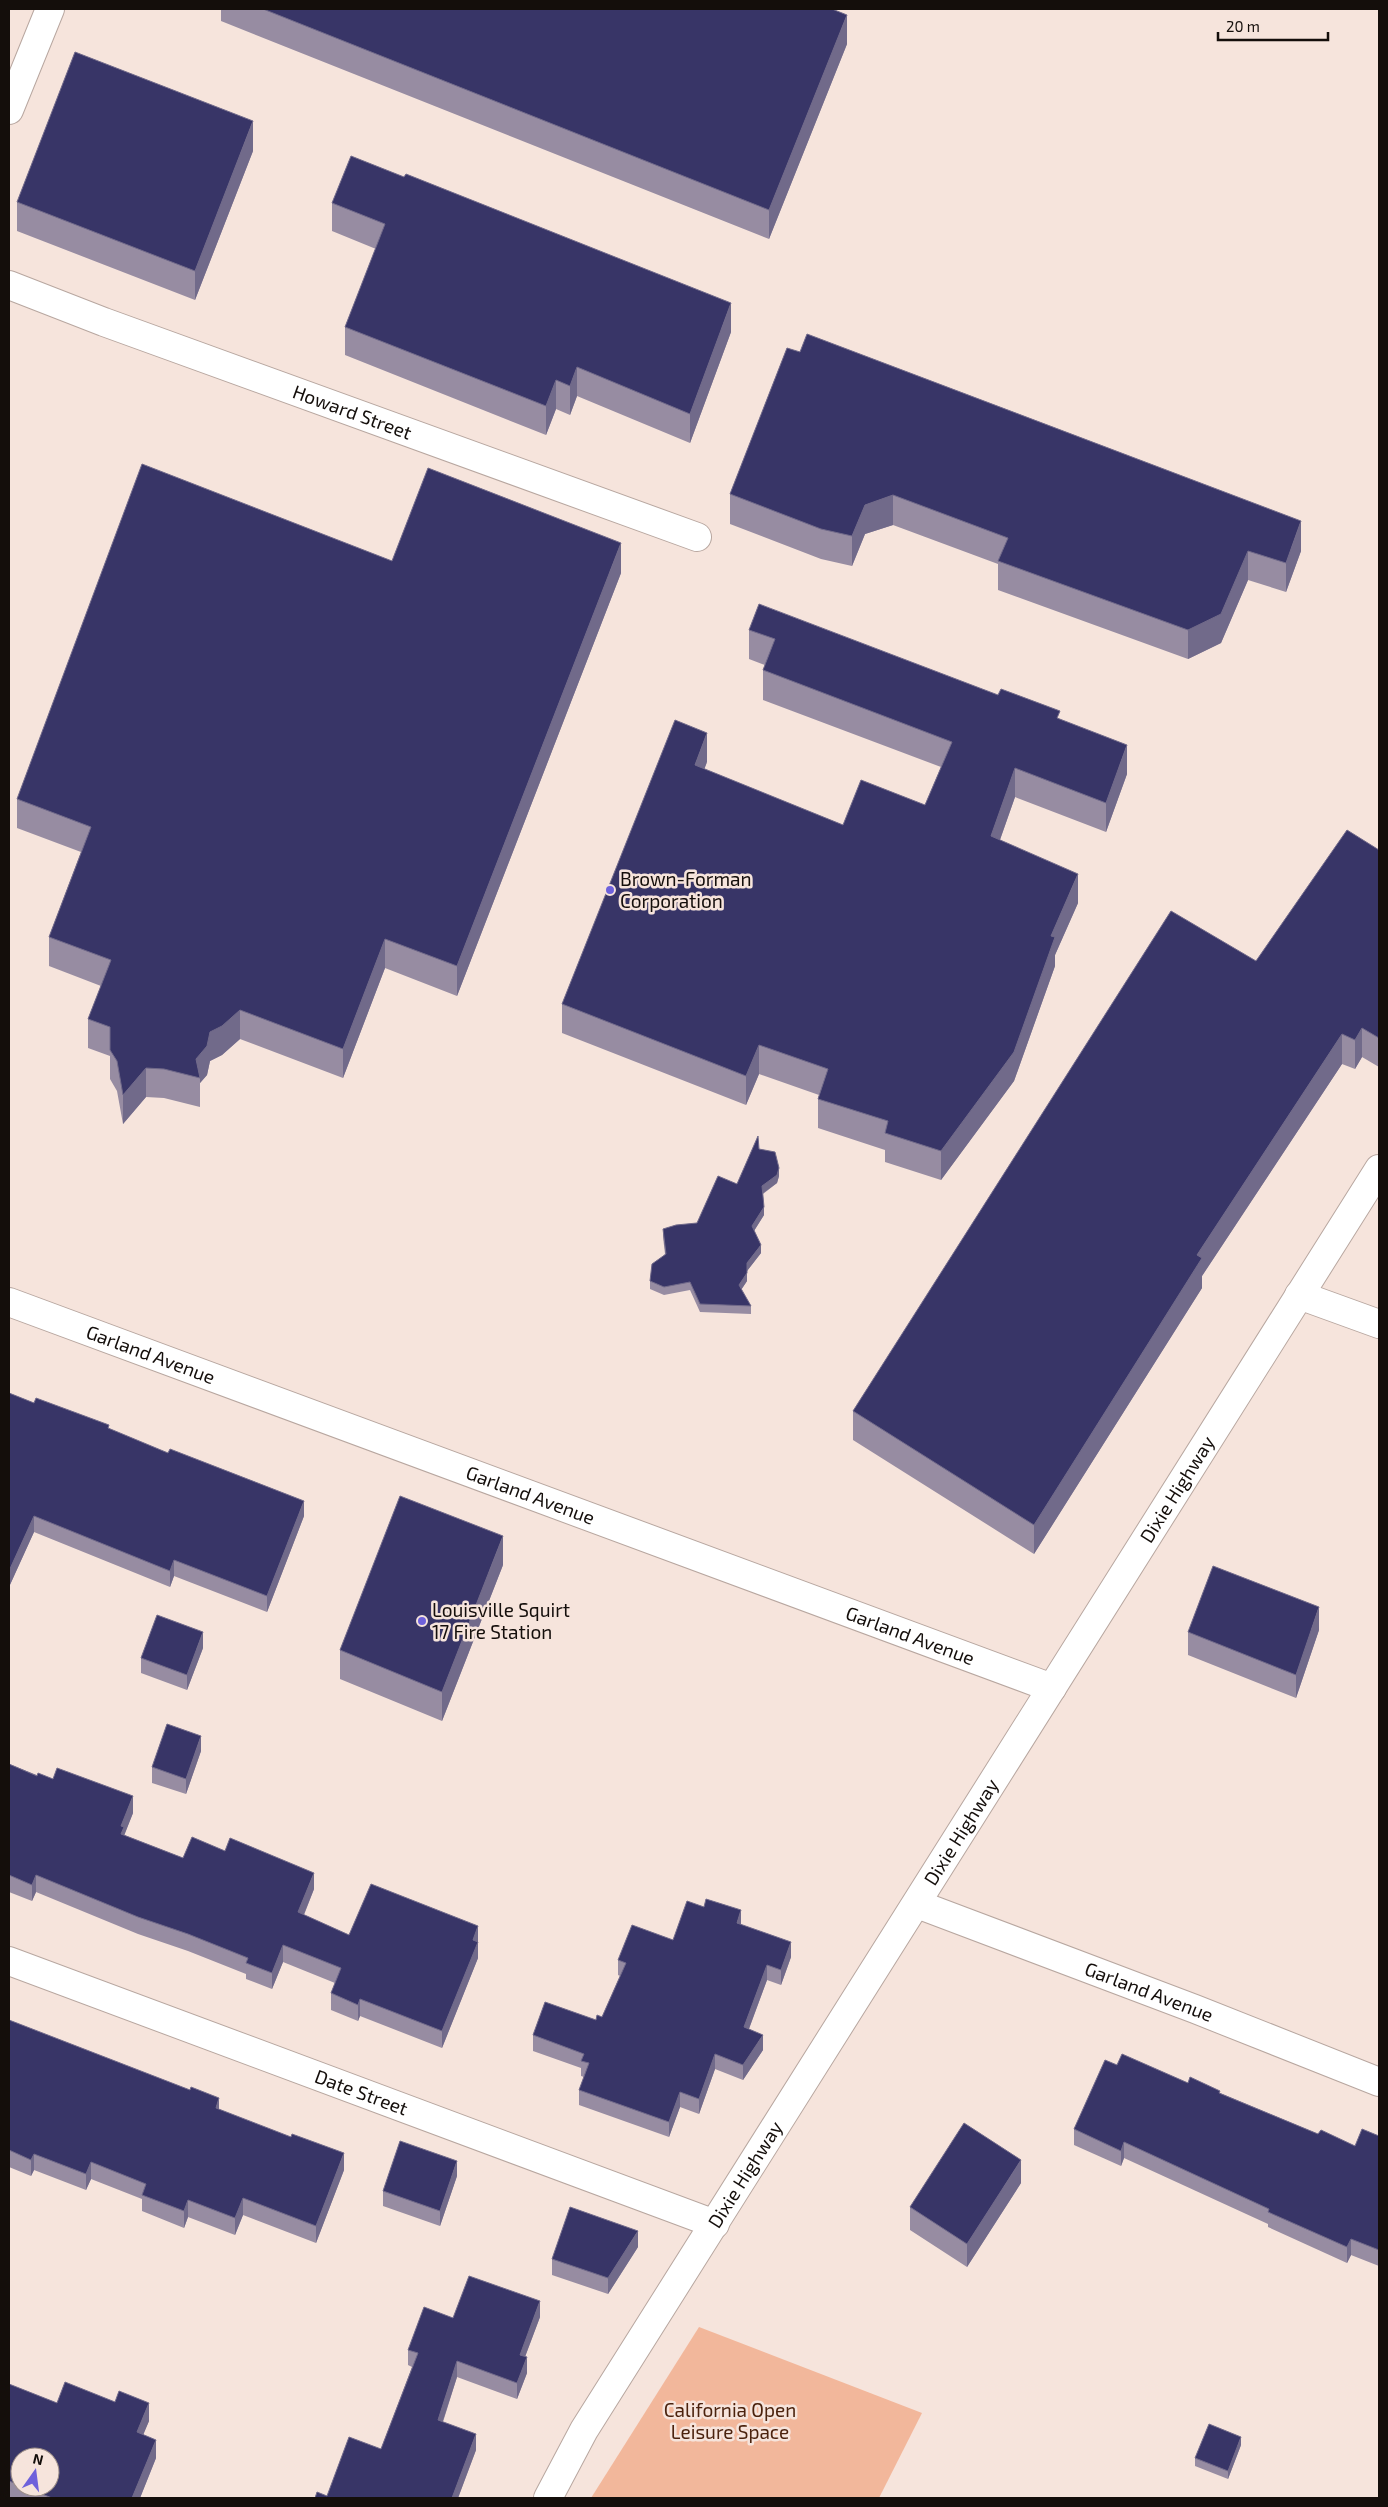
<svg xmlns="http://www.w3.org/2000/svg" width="1388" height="2507" viewBox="0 0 1388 2507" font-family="'Exo 2',sans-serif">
<rect width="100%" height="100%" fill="#f6e4dc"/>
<path fill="#f2b79b" d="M699 2327 922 2413 879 2498H591Z"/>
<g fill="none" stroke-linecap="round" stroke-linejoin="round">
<defs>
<g id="minor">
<path id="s1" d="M9 285 104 322 697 537"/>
<path d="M1299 1295 1379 1324"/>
<path id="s2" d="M9 1302 1052 1688"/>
<path id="s3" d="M917 1904 1195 2009 1379 2082"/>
<path id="s4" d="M9 1961 715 2224"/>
</g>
<g id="tertiary">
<path id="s5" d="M548 2498 584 2430 1379 1169"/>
</g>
<path id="primary" d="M9 110 50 9"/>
</defs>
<use href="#minor" stroke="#b8a7a0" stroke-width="30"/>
<use href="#tertiary" stroke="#b8a7a0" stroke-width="30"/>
<use href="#primary" stroke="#b8a7a0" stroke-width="30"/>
<use href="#minor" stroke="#fff" stroke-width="28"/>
<use href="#tertiary" stroke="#fff" stroke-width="28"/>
<use href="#primary" stroke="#fff" stroke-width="28"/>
</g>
<path fill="#978ca2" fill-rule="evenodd" d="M221 9H832L847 44 769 239 221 21Z
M253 151 195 300 17 231V202Z
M332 203 731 332 690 443 577 396 570 415 556 409 546 435 345 355V327L376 249 332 231Z
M787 348 1301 551 1286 592 1248 580 1221 643 1188 659 998 590V564L893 525 865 534 852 566 821 559 730 524V494Z
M392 561 621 573 457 996 385 968 343 1078 240 1039 222 1055 210 1061 207 1075 200 1083V1107L164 1098 146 1097 123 1124 117 1091 110 1079V1056L88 1048V1019L101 986 49 966V937L81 852 17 828V799Z
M749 630 1060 719 1127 774 1106 832 1015 797 1000 840 1078 903 1055 955V966L1014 1081 941 1180 885 1162V1150L818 1128V1099L819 1095 759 1074 746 1105 562 1033V1004L707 762 704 769 843 825 925 805 941 767 763 700V670L765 665 749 659Z
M1379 850V1067L1362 1057 1355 1069 1342 1064 1202 1276V1288L1034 1554 853 1440V1411L1256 961Z
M759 1149 779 1176 777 1183 763 1194 764 1215 754 1231 761 1253 747 1271V1281L741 1290 751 1306V1314L700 1312 690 1290 664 1295 650 1289V1281L665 1254 663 1237V1229L697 1223 737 1184Z
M9 1393 34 1403 109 1429 304 1516 267 1612 174 1576 170 1587 34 1532 9 1587Z
M503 1565 442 1721 340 1679V1650Z
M1319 1630 1296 1698 1188 1655V1632Z
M203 1648 187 1690 141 1673V1658Z
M201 1751 186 1794 152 1783V1767Z
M9 1764 133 1813 124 1835 183 1858 314 1889 304 1915 349 1935 478 1926V1958L442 2048 360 2016 358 2021 331 2010V1993L335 1983 283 1962 272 1989 246 1979V1974L188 1951 138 1934 36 1892 32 1901 9 1892Z
M741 1924 791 1957 781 1985 767 1980 749 2029 763 2050 743 2080 715 2069 699 2114 680 2107 669 2137 579 2105V2090L584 2077 581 2076V2068L533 2051V2035L596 2020 602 2017 620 1976 618 1975V1960Z
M9 2020 219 2110 344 2170 316 2243 243 2215 235 2235 188 2217 184 2228 142 2211V2199L91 2179 86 2190 34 2170 31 2176 9 2167Z
M1117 2065 1188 2083 1220 2093 1318 2134 1355 2146 1379 2136V2266L1351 2255 1347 2263 1268 2227V2224L1124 2158 1121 2166 1074 2145V2129Z
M457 2176 440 2226 383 2206V2191Z
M1021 2183 967 2267 910 2230V2207Z
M638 2247 608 2294 552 2275V2259Z
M540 2317 525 2357 527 2373 517 2399 457 2377 443 2422 476 2450 458 2498H315L327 2496 381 2449 412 2367 408 2365V2350L453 2318Z
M9 2371 10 2385 57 2403 149 2421 143 2434 156 2458 140 2498H9ZM20 2457 50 2487H20Z
M1241 2445 1228 2479 1195 2466V2458Z"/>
<path fill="#716a8a" d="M847 15V44L769 239V210Z
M253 121V151L195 300V271Z
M731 303V332L690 443V414Z
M577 367V396L570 415V386Z
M556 380V409L546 435V406Z
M893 495V525L865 534 852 566V536L865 505Z
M1301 521V551L1286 592V563Z
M621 543V573L457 996V966Z
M1248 551V580L1221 643 1188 659V630Z
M707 733V762L695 794V765Z
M1127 745V774L1106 832V803Z
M1015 768V797L991 865V836Z
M1078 874V903L1055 955V966L1014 1081 941 1180V1151L1051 936Z
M385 939V968L343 1078V1049Z
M240 1010V1039L222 1055 210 1061 207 1075 200 1083V1078L196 1059 210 1032Z
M1362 1028V1057L1355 1069V1040Z
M1342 1034V1064L1202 1276V1288L1034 1554V1525L1197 1255Z
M759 1045V1074L746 1105V1076Z
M146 1068V1097L123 1124V1095Z
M779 1168V1176L777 1183 762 1194V1186Z
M764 1207V1215L752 1234V1226Z
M761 1245V1253L747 1271V1263Z
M747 1273V1281L739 1293V1285Z
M304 1501V1516L267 1612V1596Z
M34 1516V1532L9 1587V1571Z
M503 1536V1565L442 1721V1692Z
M174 1560V1576L170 1587V1571Z
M1319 1607V1630L1296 1698V1675Z
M203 1632V1648L187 1690V1675Z
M201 1736V1751L186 1794V1779Z
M133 1796V1813L124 1836 121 1850V1826Z
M314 1873V1889L298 1929V1912Z
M36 1875V1892L32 1901V1885Z
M741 1910V1926L737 1923Z
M478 1926V1958L442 2048V2031Z
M791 1942V1957L781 1985V1970Z
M283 1945V1962L272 1989V1973Z
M767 1965V1980L744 2042V2027Z
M360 1999V2016L358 2021V2005Z
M763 2035V2050L743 2080V2065Z
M715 2054V2069L699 2114V2099Z
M680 2092V2107L669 2137V2122Z
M219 2098V2115L216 2108Z
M1124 2142V2158L1121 2166V2151Z
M344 2153V2170L316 2243V2226Z
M34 2154V2170L31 2176V2160Z
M1021 2160V2183L967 2267V2244Z
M457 2161V2176L440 2226V2211Z
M91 2162V2179L86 2190V2174Z
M243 2198V2215L235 2235V2218Z
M188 2200V2217L184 2228V2211Z
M638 2231V2247L608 2294V2278Z
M1351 2239V2255L1347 2263V2247Z
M540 2301V2317L520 2370V2355Z
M527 2357V2373L517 2399V2383Z
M457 2361V2377L438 2436V2420Z
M10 2371V2389L9 2392V2374Z
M149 2403V2421L137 2450V2432Z
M476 2434V2450L458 2498H452Z
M1241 2437V2445L1228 2479V2471Z
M156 2440V2458L140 2498H132Z"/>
<path fill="#383567" stroke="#716a8a" d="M263 9H832L847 15 769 210Z
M75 52 253 121 195 271 17 202Z
M351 156 404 177 406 174 731 303 690 414 577 367 570 386 556 380 546 406 345 327 385 224 332 203Z
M807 334 1301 521 1286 563 1248 551 1221 614 1188 630 998 561 1008 538 893 495 865 505 852 536 821 529 730 494 787 348 800 352Z
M142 464 392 561 428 468 621 543 457 966 385 939 343 1049 240 1010 222 1026 210 1032 207 1046 196 1059 200 1078 164 1069 146 1068 123 1095 117 1061 110 1050V1027L88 1019 111 960 49 937 91 827 17 799Z
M759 604 998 695 1001 689 1060 711 1057 718 1127 745 1106 803 1015 768 991 836 1078 874 1051 936 1055 937 1014 1052 941 1151 885 1133 888 1121 818 1099 828 1069 759 1045 746 1076 562 1004 675 720 707 733 695 765 843 825 861 780 925 805 952 742 763 670 775 639 749 630Z
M1347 830 1379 850V1038L1362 1028 1355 1040 1342 1034 1197 1255 1202 1258 1034 1525 853 1411 1171 911 1256 961Z
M758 1136 759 1149 775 1152 779 1168 777 1175 762 1186 764 1207 752 1226 761 1245 747 1263V1273L739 1285 751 1306 700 1304 690 1282 664 1287 650 1281 652 1264 666 1254 663 1229 676 1225 697 1223 718 1176 737 1184Z
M9 1393 34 1403 36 1398 109 1425 108 1428 168 1453 170 1449 304 1501 267 1596 174 1560 170 1571 34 1516 9 1571Z
M400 1496 503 1536 442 1692 340 1650Z
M1213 1566 1319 1607 1296 1675 1188 1632Z
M157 1615 203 1632 187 1675 141 1658Z
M167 1724 201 1736 186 1779 152 1767Z
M9 1764 37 1776 38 1773 53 1779 57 1768 133 1796 121 1826 124 1827 121 1834 183 1858 192 1837 225 1851 230 1838 314 1873 298 1912 349 1935 371 1884 478 1926 473 1940 478 1942 442 2031 360 1999 358 2005 331 1993 341 1968 283 1945 272 1973 246 1963 248 1958 188 1934 138 1917 36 1875 32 1885 9 1875Z
M706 1899 741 1910 737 1923 791 1942 781 1970 767 1965 744 2027 763 2035 743 2065 715 2054 699 2099 680 2092 669 2122 579 2090 589 2063 581 2061 584 2054 533 2035 545 2002 596 2020 597 2015 602 2017 626 1963 618 1960 632 1925 673 1940 687 1901 704 1907Z
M9 2020 190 2090 191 2087 219 2098 216 2108 291 2137 292 2134 344 2153 316 2226 243 2198 235 2218 188 2200 184 2211 142 2195 146 2184 91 2162 86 2174 34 2154 31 2160 9 2150Z
M1122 2054 1188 2083 1190 2077 1220 2091 1219 2093 1318 2134 1321 2130 1355 2146 1362 2129 1379 2136V2250L1351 2239 1347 2247 1268 2212 1269 2209 1124 2142 1121 2151 1074 2129 1105 2060 1117 2065Z
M964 2123 1021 2160 967 2244 910 2207Z
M400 2141 457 2161 440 2211 383 2191Z
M570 2207 638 2231 608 2278 552 2259Z
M469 2276 540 2301 520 2355 527 2357 517 2383 457 2361 438 2420 476 2434 452 2498H315L317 2492 327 2496 349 2437 381 2449 418 2353 408 2350 424 2307 453 2318Z
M65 2382 115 2402 119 2391 149 2403 137 2432 156 2440 132 2498H52L24 2487H50V2457H20V2485L9 2481V2384L57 2403Z
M1209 2424 1241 2437 1228 2471 1195 2458Z"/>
<g fill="#6e61db" stroke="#f6e4dc" stroke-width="2">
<circle cx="610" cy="890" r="5"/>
<circle cx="422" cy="1621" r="5"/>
</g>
<g text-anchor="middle" stroke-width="5" stroke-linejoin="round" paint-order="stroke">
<g font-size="19" fill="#140e0b" stroke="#f6e4dc">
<text dy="7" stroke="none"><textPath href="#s1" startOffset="366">Howard Street</textPath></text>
<text dy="7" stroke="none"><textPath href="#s2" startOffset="151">Garland Avenue</textPath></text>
<text dy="7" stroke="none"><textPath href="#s5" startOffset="1189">Dixie Highway</textPath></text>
<text dy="7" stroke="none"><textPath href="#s2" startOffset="556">Garland Avenue</textPath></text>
<text dy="7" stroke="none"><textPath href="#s2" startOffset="961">Garland Avenue</textPath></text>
<text dy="7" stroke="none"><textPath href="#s5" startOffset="784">Dixie Highway</textPath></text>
<text dy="7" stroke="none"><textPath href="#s3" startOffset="248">Garland Avenue</textPath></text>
<text dy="7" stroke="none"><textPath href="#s4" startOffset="376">Date Street</textPath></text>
<text dy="7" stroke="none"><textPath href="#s5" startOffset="379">Dixie Highway</textPath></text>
</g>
<g font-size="19" fill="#140e0b" stroke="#f6e4dc" text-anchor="start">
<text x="620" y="886">Brown-Forman<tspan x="620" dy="22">Corporation</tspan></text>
<text x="432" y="1617">Louisville Squirt<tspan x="432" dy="22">17 Fire Station</tspan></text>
</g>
<g font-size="19" fill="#4b220d" stroke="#f6e4dc">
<text x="730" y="2417">California Open<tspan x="730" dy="22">Leisure Space</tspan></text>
</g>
</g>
<rect width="1388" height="2507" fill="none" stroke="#140e0b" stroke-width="20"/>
<g transform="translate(35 2472) rotate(14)"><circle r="24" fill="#f6e4dc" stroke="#9c8e88"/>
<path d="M0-4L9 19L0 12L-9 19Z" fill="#6e61db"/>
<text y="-8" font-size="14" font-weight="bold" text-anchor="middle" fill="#140e0b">N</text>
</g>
<path d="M1218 32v8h110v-8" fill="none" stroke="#140e0b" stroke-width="2.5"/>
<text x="1226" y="32" font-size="15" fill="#140e0b" stroke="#f6e4dc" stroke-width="4" paint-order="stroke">20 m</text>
</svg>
